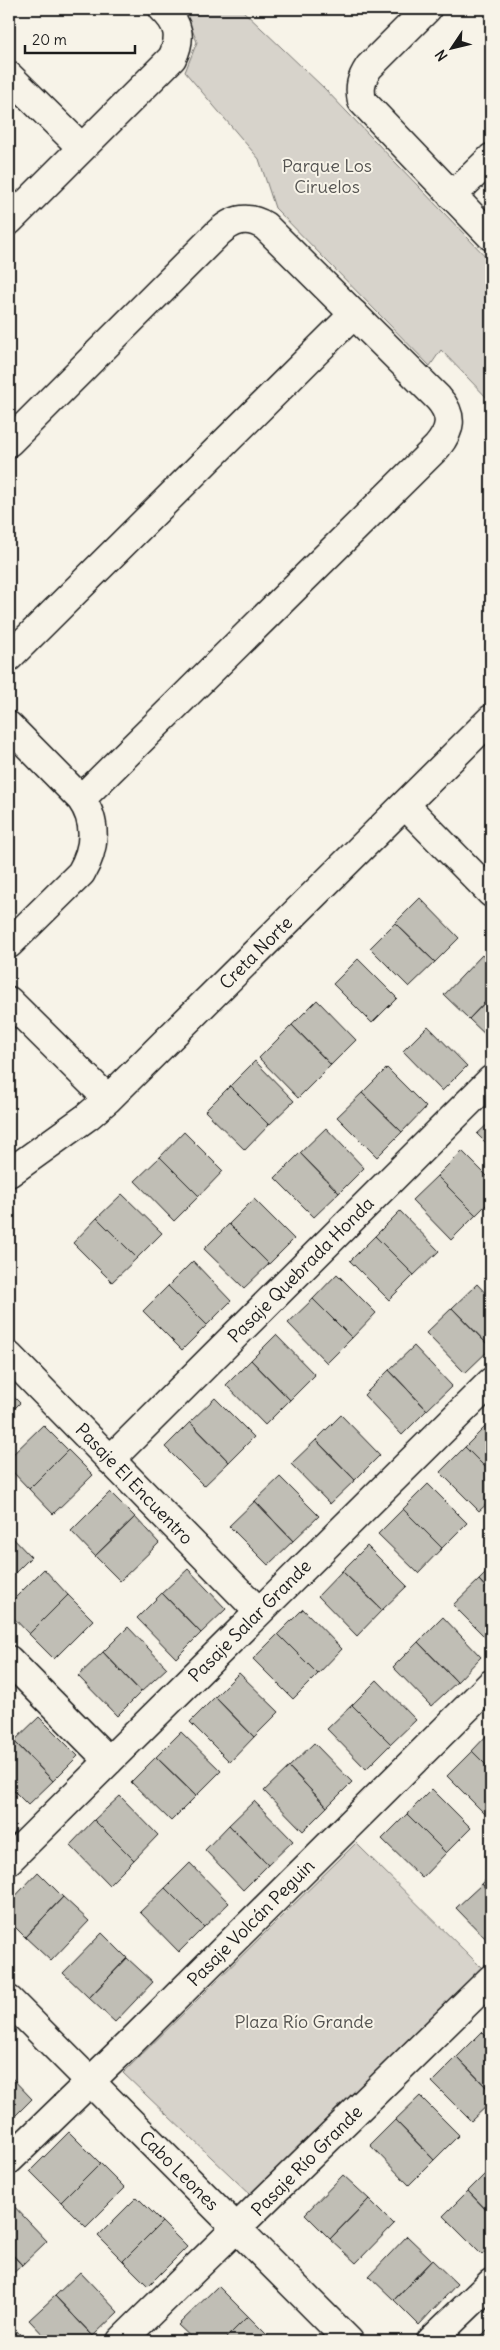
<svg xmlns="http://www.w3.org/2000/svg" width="500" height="2350" viewBox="0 0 500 2350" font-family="Delius,sans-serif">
<rect width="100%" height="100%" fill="#f7f3e8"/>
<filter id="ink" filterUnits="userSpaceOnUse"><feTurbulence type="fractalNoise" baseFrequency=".02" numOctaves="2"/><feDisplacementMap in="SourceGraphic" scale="10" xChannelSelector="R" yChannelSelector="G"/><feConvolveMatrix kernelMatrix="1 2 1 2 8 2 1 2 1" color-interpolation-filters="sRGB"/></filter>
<g filter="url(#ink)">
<path fill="#d7d3cb" stroke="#7a7874" d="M184 9H241L324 88 491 262V286L485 294 491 300V402L441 350 430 366 275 208 259 159 185 72 197 42Z
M356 1843 485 1971 255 2199 123 2073Z"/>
<path fill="#c0beb5" stroke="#1c1c1c" d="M491 831V841L486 836Z
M420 898 459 938 435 962 395 923Z
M395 923 435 962 409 987 370 948Z
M482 955 491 964V996L469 1019 444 995Z
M358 959 397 998 372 1023 333 984Z
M491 996V1040L469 1019Z
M317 1000 356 1040 331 1065 292 1025Z
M292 1025 331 1065 298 1098 259 1058Z
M428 1026 467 1066 442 1091 403 1051Z
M255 1061 294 1101 269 1125 230 1086Z
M387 1068 426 1107 402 1132 362 1093Z
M230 1086 269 1125 245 1150 205 1111Z
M362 1093 402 1132 377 1157 337 1117Z
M491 1121V1148L477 1134Z
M326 1128 364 1168 339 1193 300 1153Z
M184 1132 223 1171 199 1196 160 1157Z
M462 1151 491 1180V1200L476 1215 437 1176Z
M300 1153 339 1193 314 1217 275 1178Z
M160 1157 199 1196 174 1221 135 1181Z
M437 1176 476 1215 451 1240 412 1200Z
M122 1194 162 1233 137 1258 97 1218Z
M254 1199 294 1239 269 1264 229 1224Z
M400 1211 439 1251 414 1275 375 1236Z
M97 1218 137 1258 112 1282 73 1243Z
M229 1224 269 1264 244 1288 204 1249Z
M375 1236 414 1275 389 1300 350 1261Z
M193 1261 231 1301 207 1325 168 1286Z
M337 1274 376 1313 352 1338 313 1299Z
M477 1284 491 1299V1348L452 1308Z
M168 1286 207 1325 182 1350 143 1311Z
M313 1299 352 1338 327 1363 288 1323Z
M452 1308 491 1348 465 1373 426 1333Z
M276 1335 315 1375 290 1400 251 1360Z
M414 1346 452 1386 427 1410 389 1370Z
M251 1360 290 1400 265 1425 226 1385Z
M389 1370 427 1410 402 1435 364 1395Z
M9 1392 20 1403 9 1414Z
M215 1398 254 1437 229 1462 190 1422Z
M341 1415 380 1455 355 1480 316 1440Z
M190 1422 229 1462 204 1486 165 1447Z
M490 1422 491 1424V1473L465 1447Z
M43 1425 68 1450 29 1489 9 1468V1458Z
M316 1440 355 1480 330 1504 291 1464Z
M465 1447 491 1473V1500L479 1511 440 1472Z
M68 1450 93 1475 53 1514 29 1489Z
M280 1477 319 1516 293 1541 255 1501Z
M428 1484 467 1523 442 1548 403 1509Z
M110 1492 135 1517 95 1556 71 1531Z
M255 1501 293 1541 268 1565 229 1526Z
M403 1509 442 1548 418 1573 378 1534Z
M135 1517 159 1543 120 1581 95 1556Z
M9 1534 31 1557 9 1579Z
M367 1546 407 1586 382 1610 342 1571Z
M491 1568V1593L479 1580Z
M44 1569 68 1595 29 1634 9 1613V1604Z
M188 1569 226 1609 201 1633 162 1593Z
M342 1571 382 1610 357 1636 318 1596Z
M479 1580 491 1593V1643L453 1605Z
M162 1593 201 1633 176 1658 137 1618Z
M68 1595 93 1620 54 1659 29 1634Z
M303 1609 342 1649 318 1674 278 1634Z
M443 1617 481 1657 457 1682 418 1642Z
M128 1627 167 1668 141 1692 103 1652Z
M278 1634 318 1674 293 1699 253 1659Z
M418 1642 457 1682 431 1706 393 1667Z
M103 1652 141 1692 117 1716 78 1676Z
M239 1673 279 1712 254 1737 215 1697Z
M377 1680 416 1720 391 1744 352 1705Z
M215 1697 254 1737 230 1762 190 1722Z
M352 1705 391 1744 366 1769 327 1729Z
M39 1717 78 1756 53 1781 14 1741Z
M491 1731V1770L472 1751Z
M181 1732 221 1771 196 1796 156 1757Z
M14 1741 53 1781 28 1805 9 1786V1746Z
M314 1743 352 1782 327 1807 289 1767Z
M472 1751 491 1770V1809L486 1815 447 1776Z
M156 1757 196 1796 171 1821 131 1782Z
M289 1767 327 1807 303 1831 264 1791Z
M432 1789 471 1828 446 1853 407 1814Z
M120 1796 158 1835 134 1860 94 1820Z
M254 1801 293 1841 268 1865 229 1825Z
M407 1814 446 1853 422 1878 382 1839Z
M94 1820 134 1860 109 1885 70 1845Z
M229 1825 268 1865 243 1890 205 1850Z
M190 1863 229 1903 204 1927 165 1888Z
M38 1872 63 1897 25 1937 9 1921V1903Z
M491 1874V1894L482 1884Z
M482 1884 491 1894V1944L456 1908Z
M165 1888 204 1927 179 1952 140 1912Z
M63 1897 89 1921 51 1961 25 1937Z
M102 1933 127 1958 89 1998 63 1973Z
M127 1958 153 1982 115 2022 89 1998Z
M482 2032 491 2041V2092L457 2057Z
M457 2057 491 2092V2102L471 2121 432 2082Z
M9 2075 32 2099 9 2122Z
M420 2096 459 2135 434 2160 395 2120Z
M395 2120 434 2160 409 2185 370 2145Z
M69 2132 100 2163 61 2202 30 2171Z
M100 2163 125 2188 86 2227 61 2202Z
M491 2168V2215L468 2191Z
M343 2175 369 2199 330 2239 305 2214Z
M468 2191 491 2215V2246L482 2255 443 2216Z
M137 2197 162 2222 123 2261 98 2236Z
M369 2199 394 2224 356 2263 330 2239Z
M9 2201 47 2241 22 2265 9 2251Z
M162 2222 187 2247 148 2286 123 2261Z
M407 2236 432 2260 394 2300 369 2276Z
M9 2251 22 2265 9 2277Z
M432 2260 457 2284 419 2325 394 2300Z
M80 2272 118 2312 93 2336 55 2296Z
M218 2286 248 2316 223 2341H195L178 2325Z
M55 2296 93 2336 88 2341H49L29 2320Z
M248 2316 273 2341H223Z
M489 2328 491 2330V2341H476Z
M17 2331 26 2341H9Z"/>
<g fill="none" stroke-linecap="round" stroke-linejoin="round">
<defs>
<path id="minor" d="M427 9 369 67C361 79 359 87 362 101L491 236
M9 76 82 148
M452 196 491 158
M9 221 172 58C182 38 179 24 163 9
M9 442 218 233C233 219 247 215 265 226L438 398C454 416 451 430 437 447L81 799
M9 657 354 314
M9 726 81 799C98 823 95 849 81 873L9 944
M405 805 491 893
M9 1356 259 1612
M110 1460 491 1080
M9 1660 109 1761
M9 1860 491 1382
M9 2160 132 2041 491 1684
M121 2341 491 1979
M431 2341 491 2283"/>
<path id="tertiary" d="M9 1001 108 1099
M9 1173 87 1117 108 1099 491 719
M9 2000 349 2341"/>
</defs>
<use href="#minor" stroke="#1c1c1c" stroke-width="31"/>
<use href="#tertiary" stroke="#1c1c1c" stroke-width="31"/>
<use href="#minor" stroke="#f7f3e8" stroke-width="28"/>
<use href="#tertiary" stroke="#f7f3e8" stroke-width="28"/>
</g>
</g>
<g text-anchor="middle" stroke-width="4" stroke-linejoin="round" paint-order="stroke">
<g font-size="18" fill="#545351" stroke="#f7f3e8">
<text x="327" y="172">Parque Los<tspan x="327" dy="21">Ciruelos</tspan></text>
<text x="304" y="2028">Plaza Río Grande</text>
</g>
<g font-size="18" fill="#1c1c1c" stroke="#f7f3e8">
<text transform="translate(256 953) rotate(-45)" y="6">Creta Norte</text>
<text transform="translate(301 1270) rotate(-45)" y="6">Pasaje Quebrada Honda</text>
<text transform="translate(134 1484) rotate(46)" y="6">Pasaje El Encuentro</text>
<text transform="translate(250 1621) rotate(-45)" y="6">Pasaje Salar Grande</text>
<text transform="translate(251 1923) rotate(-45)" y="6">Pasaje Volcán Peguin</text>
<text transform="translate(307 2161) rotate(-45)" y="6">Pasaje Río Grande</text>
<text transform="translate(179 2171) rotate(45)" y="6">Cabo Leones</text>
</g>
</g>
<rect width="500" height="2350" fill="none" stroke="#f7f3e8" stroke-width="30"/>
<rect x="15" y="15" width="470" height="2320" fill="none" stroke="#1c1c1c" stroke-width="2" filter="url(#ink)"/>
<g transform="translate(452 48) rotate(235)" stroke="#f7f3e8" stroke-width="4" paint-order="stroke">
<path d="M0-4L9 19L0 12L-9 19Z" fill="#1c1c1c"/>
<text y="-8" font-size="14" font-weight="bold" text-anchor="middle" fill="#1c1c1c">N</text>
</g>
<path d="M25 45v8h110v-8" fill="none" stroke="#1c1c1c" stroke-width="2.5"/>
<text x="32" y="45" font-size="15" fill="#1c1c1c" stroke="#f7f3e8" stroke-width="4" paint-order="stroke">20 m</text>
</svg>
